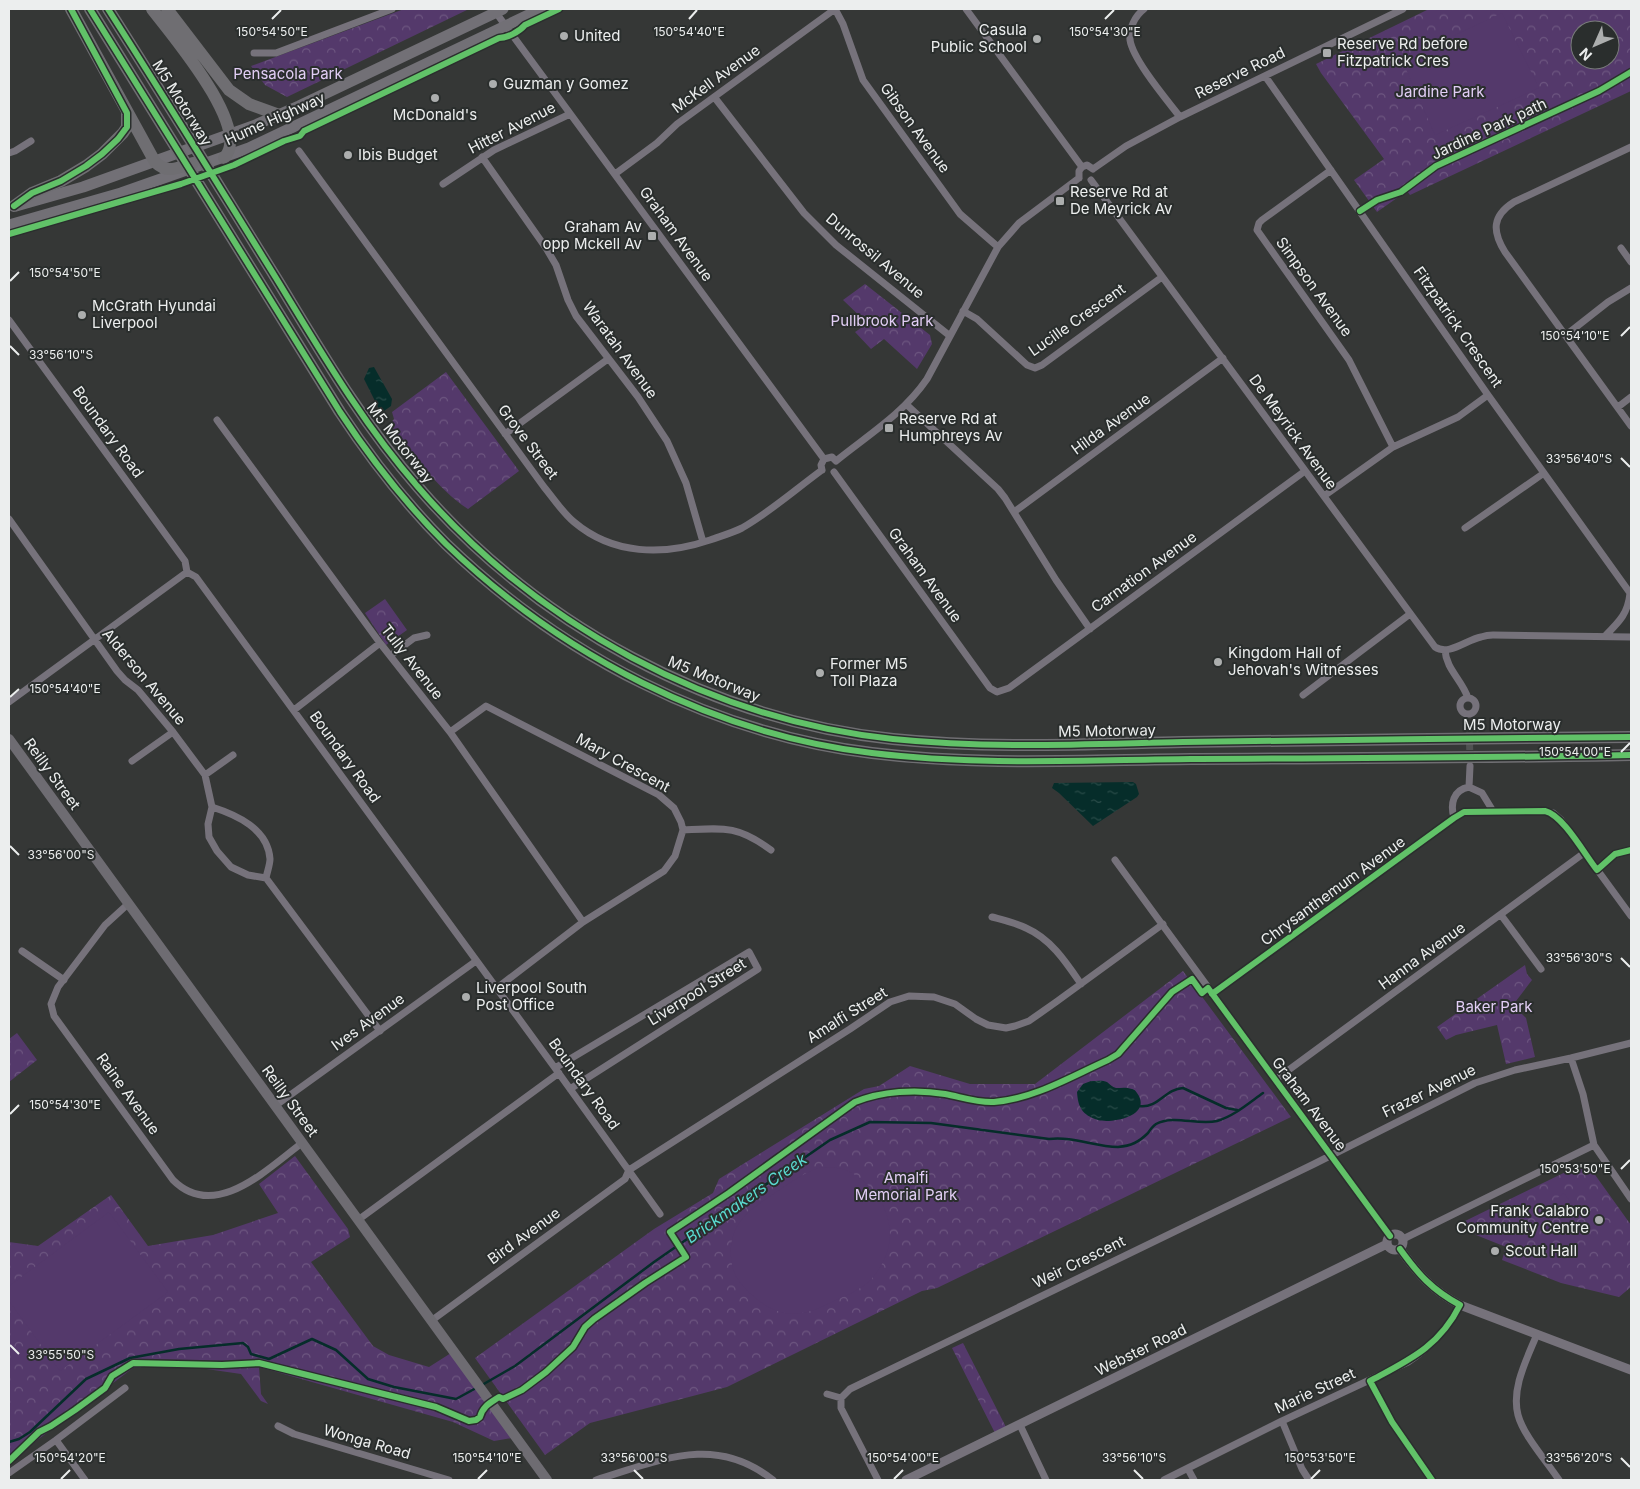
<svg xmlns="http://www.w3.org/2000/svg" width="1640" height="1489" viewBox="0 0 1640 1489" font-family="Inter,sans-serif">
<defs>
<pattern id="park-crowns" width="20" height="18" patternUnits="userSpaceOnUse" patternTransform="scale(1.25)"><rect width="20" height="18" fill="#54396b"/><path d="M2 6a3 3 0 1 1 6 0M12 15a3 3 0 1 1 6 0" fill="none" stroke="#6d5680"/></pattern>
<pattern id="water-ripples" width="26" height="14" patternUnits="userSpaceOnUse" patternTransform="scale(1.25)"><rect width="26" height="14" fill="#062d2a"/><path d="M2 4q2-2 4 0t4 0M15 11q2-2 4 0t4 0" fill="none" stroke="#2a4c49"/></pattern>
</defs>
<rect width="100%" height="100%" fill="#353736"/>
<path fill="url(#park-crowns)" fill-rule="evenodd" d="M404 9H469L287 97 265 85 251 66Z
M1429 9H1631V91L1410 195 1407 191 1377 212 1354 180 1384 159 1321 73 1316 64ZM1580 30H1610V60H1580Z
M865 284 930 335 932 344 917 369 884 339 871 349 855 332 864 326 865 321 843 300Z
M446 372 519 471 468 509C436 488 414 454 389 425L394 419 392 412Z
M385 599 407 630 386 645 365 613Z
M1525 965 1527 974 1532 980 1513 1005 1526 1018 1535 1057 1506 1064 1497 1025 1456 1035 1446 1040 1437 1027Z
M1183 971 1291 1117 937 1288 922 1291 727 1387 590 1423 545 1455 475 1358 654 1229 713 1193 719 1179 864 1089 879 1086 910 1066 970 1084H1035Z
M17 1033 37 1060 9 1082V1039Z
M295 1156 348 1229 350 1237 311 1262 373 1346 389 1355 429 1367 451 1353 512 1438 494 1441 453 1422 259 1367 261 1394 268 1404 261 1401 241 1374 179 1365 133 1368 24 1450 9 1456V1242L38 1246 111 1195 148 1246 213 1235 278 1213 259 1184Z
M1582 1164 1588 1165 1631 1225V1287L1619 1297 1561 1283 1502 1260 1506 1247 1476 1235 1465 1221Z
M963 1343 1007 1429 996 1435 952 1348Z"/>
<path fill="#54396b" d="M1502 13 1539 88 1435 135 1402 60Z
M818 1168C824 1168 831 1167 837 1168 848 1169 859 1177 867 1184 894 1210 898 1247 874 1276 865 1288 849 1294 836 1300 820 1308 804 1316 785 1313 769 1310 755 1299 744 1287 735 1278 732 1269 731 1257 729 1222 750 1210 776 1192 790 1183 802 1174 818 1168Z
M1564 1193 1573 1206 1560 1216 1551 1203Z
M109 1212 168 1292 60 1371 9 1301V1286Z"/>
<path fill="url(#water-ripples)" d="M374 367 392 399 391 406 384 411 379 409 364 379 369 368Z
M1133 782 1136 784 1139 794 1137 797 1093 826 1059 793 1052 788 1054 783Z
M1091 1081C1096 1081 1103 1080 1107 1082 1110 1084 1112 1087 1116 1088 1121 1088 1126 1087 1132 1089 1135 1090 1135 1090 1137 1093 1153 1115 1113 1124 1098 1120 1082 1115 1078 1107 1077 1092L1083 1084Z"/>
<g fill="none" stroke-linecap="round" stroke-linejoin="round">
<path stroke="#062d2a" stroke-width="2.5" d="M1139 1106C1158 1109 1165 1089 1183 1088L1226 1108 1237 1110
M482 1385 515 1366 654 1262 830 1140 870 1122 931 1123 1049 1139C1073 1136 1095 1147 1118 1147 1131 1146 1139 1142 1148 1133 1150 1130 1153 1126 1156 1124 1174 1114 1198 1126 1217 1121 1234 1116 1249 1103 1263 1093
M9 1442 19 1439 30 1432 86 1379 130 1358 179 1349 243 1343 248 1347 251 1354 269 1359 312 1339 336 1350 368 1379 394 1387 456 1399 478 1387"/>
<path stroke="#505252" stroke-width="7" stroke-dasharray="7 3.5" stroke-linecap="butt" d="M1469 722 1470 761"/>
<path stroke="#76727b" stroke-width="7" d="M835 9 843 24 863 80 960 214 998 247
M966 9 1082 167
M1144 9C1135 16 1129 28 1130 40 1133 60 1167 100 1180 117
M494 10 824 459
M254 53H276L392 9
M1265 76 1488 395 1630 593C1628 613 1620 621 1606 635
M715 98 804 213 836 245 950 336
M1631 147 1514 202C1492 216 1492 231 1505 252L1631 426
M299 151 544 487C554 499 562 512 574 522 613 555 663 556 710 540 721 536 732 533 742 528 770 512 796 489 822 470
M9 153 15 151 31 141
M482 157 546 248 556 265 568 300 576 316 638 397 667 441 686 483 703 542
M1093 169 1126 146 1180 117 1403 9
M1331 170 1262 220 1259 223 1257 230 1349 360 1393 447
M615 174 657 143 677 124 835 9
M1079 178V171L1082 167 1087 165 1093 169
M1091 180 1435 647C1449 656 1466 640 1481 637 1484 636 1489 635 1493 635L1631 637
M443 184 494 150 570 114
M1621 248 1631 262
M963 311 977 319 1027 365 1035 368 1042 365 1162 277
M9 320 185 561 187 572 196 577 555 1068 660 1214
M1566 335 1608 302 1631 288
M907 405 998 489 1005 498 1056 580 1090 629
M1618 407 1631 397
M217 420 380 643 450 732 583 922
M505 434 608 359
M836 461C868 435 903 414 927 379L998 247 1019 223 1079 178
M822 470 821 465 824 459 832 457 836 461
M834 472 990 688 997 692 1009 688 1305 471
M1324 496 1393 447 1458 417 1488 395
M1014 512 1223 358
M9 519 117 671 125 680 138 690 173 732 205 775 212 807 208 824 209 837 217 851 231 867 248 875 266 878 380 1031
M1465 528 1544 473
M1445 650C1446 669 1462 680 1468 698
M390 656 414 638 427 635
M1303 695 1410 614
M1460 706a8 8 0 1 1 16 0a8 8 0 1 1-16 0Z
M9 702 187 572
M294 710 380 643
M450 732 486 706 659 795 674 808 681 822 683 830 675 856 664 871 583 922 497 988
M132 761 173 732
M205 775 233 755
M1469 787 1482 793 1493 811
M1469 787 1470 766
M212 807C237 815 268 829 270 859 270 865 267 872 266 878
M1454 818C1450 804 1453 790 1469 787
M683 830C723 828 737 825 771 850
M1115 860 1390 1236
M1597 870 1615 854 1631 850
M128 904 105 925 58 987 51 1004 54 1016 173 1180C215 1222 267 1169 302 1143
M1501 915 1541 969
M992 917C1003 920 1016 923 1026 928 1051 939 1066 962 1081 984
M22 951 64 980
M1212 994 1454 818 1464 812 1545 811 1553 813 1561 820 1631 916
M1571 1058 1583 1094 1594 1145 1631 1199
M555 1068 749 952 758 969 570 1089
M1275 1080 1584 853
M275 1106 476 961
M629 1170 850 1029 890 1002 909 996 934 997 955 1004 976 1019 988 1025 1006 1028 1015 1026 1029 1021 1056 1002 1163 924
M358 1220 559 1073
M1403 1239 1594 1145
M431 1321 625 1179 629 1170
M1537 1334C1527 1359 1511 1388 1518 1415 1523 1435 1548 1463 1559 1480
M1370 1381 1392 1422 1432 1480
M827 1394 841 1398
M1282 1421 1302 1469 1309 1480
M1020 1425 1046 1480
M278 1426 294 1434 449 1480
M56 1440 85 1480
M1188 1469 1194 1480
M9 1473 56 1440 125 1388
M596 1480C659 1461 714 1433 773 1480
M878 1480 841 1408V1398L850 1389 1314 1164 1475 1083 1515 1070 1571 1058 1631 1043
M1164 1480 1282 1421 1408 1362C1430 1348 1448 1328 1460 1305"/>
<path stroke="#76727b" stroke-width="9" d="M1387 1242a8 8 0 1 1 16 0a8 8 0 1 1-16 0Z
M1400 1249C1418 1274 1432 1290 1460 1305L1631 1370
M906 1480 1387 1244"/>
<path stroke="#6e6c72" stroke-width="10" d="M9 739 547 1480"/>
<path stroke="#727076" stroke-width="11" d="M16 206 83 187 253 126 299 106 503 9
M9 225 121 193 249 148 541 9"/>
<path stroke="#6f6e72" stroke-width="12" d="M71 9 155 162C169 175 177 167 193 163
M90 9 340 412C371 459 406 504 446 544 561 655 713 734 872 753 978 766 1085 760 1191 759 1338 758 1485 758 1631 755
M108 9C165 98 220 188 276 278 320 350 362 423 418 487 537 625 711 720 893 739 990 749 1086 744 1183 742 1332 740 1482 738 1631 737
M152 9C171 34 253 129 224 158
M167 9 229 90 249 104 279 115
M14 206 32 193 61 181 86 166 102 154 123 133 127 127V114"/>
<defs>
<path id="cycleway" d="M90 9 340 412C371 459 406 504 446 544 561 655 713 734 872 753 978 766 1085 760 1191 759 1338 758 1485 758 1631 755
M108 9C165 98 220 188 276 278 320 350 362 423 418 487 537 625 711 720 893 739 990 749 1086 744 1183 742 1332 740 1482 738 1631 737
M14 206 32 193 61 181 86 166 102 154 118 139 127 127V113L71 9
M1360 211 1377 200 1401 192 1436 166 1599 91 1631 72
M9 234 181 184 234 165 284 141 300 136 304 131 499 38C507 38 519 32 525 25L559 9
M1212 994 1454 818 1464 812 1545 811C1563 815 1585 855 1597 870L1615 854 1631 850
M1400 1249C1418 1274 1432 1290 1460 1305 1439 1347 1409 1360 1370 1381L1392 1422 1432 1480
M9 1461 39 1432 51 1426 75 1410 105 1388 112 1376 133 1363 222 1365 259 1363 436 1407 469 1421 476 1420 480 1417C483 1406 490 1403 499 1397L503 1399 522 1390 546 1372 573 1347 585 1327 594 1319 645 1283 686 1257 670 1232 729 1193 855 1102C882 1091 916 1089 945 1094 961 1097 978 1103 994 1102 1034 1099 1072 1076 1108 1060L1118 1054 1172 992 1192 979 1202 993 1208 988 1390 1236"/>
</defs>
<use href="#cycleway" stroke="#2a2e2d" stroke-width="9"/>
<use href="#cycleway" stroke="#61c268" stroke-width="6"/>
</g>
<path fill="none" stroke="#eceeee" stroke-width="2" d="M272 19 281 10M689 19 697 10M1105 19 1114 10M10 281 19 272M1621 336 1630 327M10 346 19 355M1621 458 1630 467M10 697 19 689M1621 752 1630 743M10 846 19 855M1621 958 1630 967M10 1114 19 1105M1621 1169 1630 1160M10 1345 19 1354M1621 1458 1630 1467M634 1470 643 1479M1134 1470 1143 1479M61 1479 70 1470M478 1479 487 1470M894 1479 903 1470M1311 1479 1320 1470"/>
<g fill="#acaeae" stroke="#2a2e2d" stroke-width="2">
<circle cx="564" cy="36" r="5"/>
<circle cx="1037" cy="39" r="5"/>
<rect x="1322" y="48" width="10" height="10" rx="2.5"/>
<circle cx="493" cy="84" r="5"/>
<circle cx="435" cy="98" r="5"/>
<circle cx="348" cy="155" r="5"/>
<rect x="1055" y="196" width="10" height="10" rx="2.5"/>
<rect x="647" y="231" width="10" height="10" rx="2.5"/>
<circle cx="82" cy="315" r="5"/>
<rect x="884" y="423" width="10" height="10" rx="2.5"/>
<circle cx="1218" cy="662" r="5"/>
<circle cx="820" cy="673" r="5"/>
<circle cx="466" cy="997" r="5"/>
<circle cx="1599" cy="1220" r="5"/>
<circle cx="1495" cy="1251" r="5"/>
</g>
<g text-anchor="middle" stroke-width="4" stroke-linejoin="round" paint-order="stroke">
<g font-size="15" fill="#eceeee" stroke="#2a2e2d" text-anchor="start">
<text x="1027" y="35" text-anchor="end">Casula<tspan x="1027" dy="17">Public School</tspan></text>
<text x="574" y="41">United</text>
<text x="1337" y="49">Reserve Rd before<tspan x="1337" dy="17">Fitzpatrick Cres</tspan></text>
<text x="503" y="89">Guzman y Gomez</text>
<text x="435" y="120" text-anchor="middle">McDonald's</text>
<text x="358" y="160">Ibis Budget</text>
<text x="1070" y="197">Reserve Rd at<tspan x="1070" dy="17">De Meyrick Av</tspan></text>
<text x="642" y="232" text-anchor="end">Graham Av<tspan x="642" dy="17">opp Mckell Av</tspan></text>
<text x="92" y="311">McGrath Hyundai<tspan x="92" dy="17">Liverpool</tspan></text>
<text x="899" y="424">Reserve Rd at<tspan x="899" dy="17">Humphreys Av</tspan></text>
<text x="1228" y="658">Kingdom Hall of<tspan x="1228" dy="17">Jehovah's Witnesses</tspan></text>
<text x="830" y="669">Former M5<tspan x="830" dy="17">Toll Plaza</tspan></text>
<text x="476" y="993">Liverpool South<tspan x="476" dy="17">Post Office</tspan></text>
<text x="1589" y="1216" text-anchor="end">Frank Calabro<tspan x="1589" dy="17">Community Centre</tspan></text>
<text x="1505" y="1256">Scout Hall</text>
</g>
<g font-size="15" fill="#eceeee" stroke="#2a2e2d">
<text transform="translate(1240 73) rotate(-26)" y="5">Reserve Road</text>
<text transform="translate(716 79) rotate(-36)" y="5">McKell Avenue</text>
<text transform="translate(182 103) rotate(58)" y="5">M5 Motorway</text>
<text transform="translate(275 119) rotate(-24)" y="5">Hume Highway</text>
<text transform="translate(512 128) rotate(-27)" y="5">Hitter Avenue</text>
<text transform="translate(915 128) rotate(54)" y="5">Gibson Avenue</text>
<text transform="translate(1489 129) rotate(-25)" y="5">Jardine Park path</text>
<text transform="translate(676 234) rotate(54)" y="5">Graham Avenue</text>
<text transform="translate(875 256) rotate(40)" y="5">Dunrossil Avenue</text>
<text transform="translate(1314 287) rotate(54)" y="5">Simpson Avenue</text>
<text transform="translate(1077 320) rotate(-35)" y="5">Lucille Crescent</text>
<text transform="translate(1458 327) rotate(55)" y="5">Fitzpatrick Crescent</text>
<text transform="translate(620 350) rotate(54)" y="5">Waratah Avenue</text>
<text transform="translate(1111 424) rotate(-36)" y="5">Hilda Avenue</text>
<text transform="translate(108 432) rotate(54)" y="5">Boundary Road</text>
<text transform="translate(1293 432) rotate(54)" y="5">De Meyrick Avenue</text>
<text transform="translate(528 442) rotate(53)" y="5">Grove Street</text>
<text transform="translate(400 443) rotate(52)" y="5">M5 Motorway</text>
<text transform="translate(1144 572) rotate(-36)" y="5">Carnation Avenue</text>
<text transform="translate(925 575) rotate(54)" y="5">Graham Avenue</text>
<text transform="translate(412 662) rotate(52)" y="5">Tully Avenue</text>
<text transform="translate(144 677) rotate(50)" y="5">Alderson Avenue</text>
<text transform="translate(714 679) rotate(22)" y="5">M5 Motorway</text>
<text x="1512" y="730">M5 Motorway</text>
<text transform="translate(1107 731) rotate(-1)" y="5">M5 Motorway</text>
<text transform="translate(345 757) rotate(54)" y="5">Boundary Road</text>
<text transform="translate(623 763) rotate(29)" y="5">Mary Crescent</text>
<text transform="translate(52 774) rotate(54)" y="5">Reilly Street</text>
<text transform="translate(1333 891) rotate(-36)" y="5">Chrysanthemum Avenue</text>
<text transform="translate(1422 956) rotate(-36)" y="5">Hanna Avenue</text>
<text transform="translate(697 992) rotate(-32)" y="5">Liverpool Street</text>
<text transform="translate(847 1015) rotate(-32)" y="5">Amalfi Street</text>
<text transform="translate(368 1022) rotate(-36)" y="5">Ives Avenue</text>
<text transform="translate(584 1084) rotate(54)" y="5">Boundary Road</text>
<text transform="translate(1429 1091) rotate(-26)" y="5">Frazer Avenue</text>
<text transform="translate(128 1094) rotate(54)" y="5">Raine Avenue</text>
<text transform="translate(290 1101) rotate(54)" y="5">Reilly Street</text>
<text transform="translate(1309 1104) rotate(53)" y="5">Graham Avenue</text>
<text transform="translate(524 1236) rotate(-36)" y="5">Bird Avenue</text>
<text transform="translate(1079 1262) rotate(-26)" y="5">Weir Crescent</text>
<text transform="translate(1141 1350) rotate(-26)" y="5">Webster Road</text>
<text transform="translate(1315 1391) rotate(-25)" y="5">Marie Street</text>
<text transform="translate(367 1442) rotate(16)" y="5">Wonga Road</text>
</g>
<g font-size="15" fill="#e2cef5" stroke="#2a2e2d">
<text x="288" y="79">Pensacola Park</text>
<text x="1440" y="97">Jardine Park</text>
<text x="882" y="326">Pullbrook Park</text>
<text x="1494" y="1012">Baker Park</text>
<text x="906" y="1183">Amalfi<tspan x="906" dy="17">Memorial Park</tspan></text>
</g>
<g font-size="16" font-style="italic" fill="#5adcd1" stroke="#2a2e2d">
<text transform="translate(746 1198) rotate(-35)" y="6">Brickmakers Creek</text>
</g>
</g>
<g font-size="12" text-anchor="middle" fill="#eceeee" stroke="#2a2e2d" stroke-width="4" stroke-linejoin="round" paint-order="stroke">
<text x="272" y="36">150°54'50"E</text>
<text x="689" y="36">150°54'40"E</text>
<text x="1105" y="36">150°54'30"E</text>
<text x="65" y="277">150°54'50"E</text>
<text x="1575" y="340">150°54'10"E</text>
<text x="61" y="359">33°56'10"S</text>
<text x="1579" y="463">33°56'40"S</text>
<text x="65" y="693">150°54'40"E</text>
<text x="1575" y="756">150°54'00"E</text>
<text x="61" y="859">33°56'00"S</text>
<text x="1579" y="962">33°56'30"S</text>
<text x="65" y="1109">150°54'30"E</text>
<text x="1575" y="1173">150°53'50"E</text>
<text x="61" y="1359">33°55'50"S</text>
<text x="70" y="1462">150°54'20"E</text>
<text x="487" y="1462">150°54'10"E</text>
<text x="634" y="1462">33°56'00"S</text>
<text x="903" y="1462">150°54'00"E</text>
<text x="1134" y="1462">33°56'10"S</text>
<text x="1320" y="1462">150°53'50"E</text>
<text x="1579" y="1462">33°56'20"S</text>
</g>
<rect width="1640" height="1489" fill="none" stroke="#eceeee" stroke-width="20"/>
<g transform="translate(1595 45) rotate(225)"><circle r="24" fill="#2a2e2d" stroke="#787b7a"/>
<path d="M0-4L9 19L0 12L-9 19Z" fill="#acaeae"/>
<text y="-8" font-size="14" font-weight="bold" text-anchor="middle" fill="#eceeee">N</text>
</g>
</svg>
